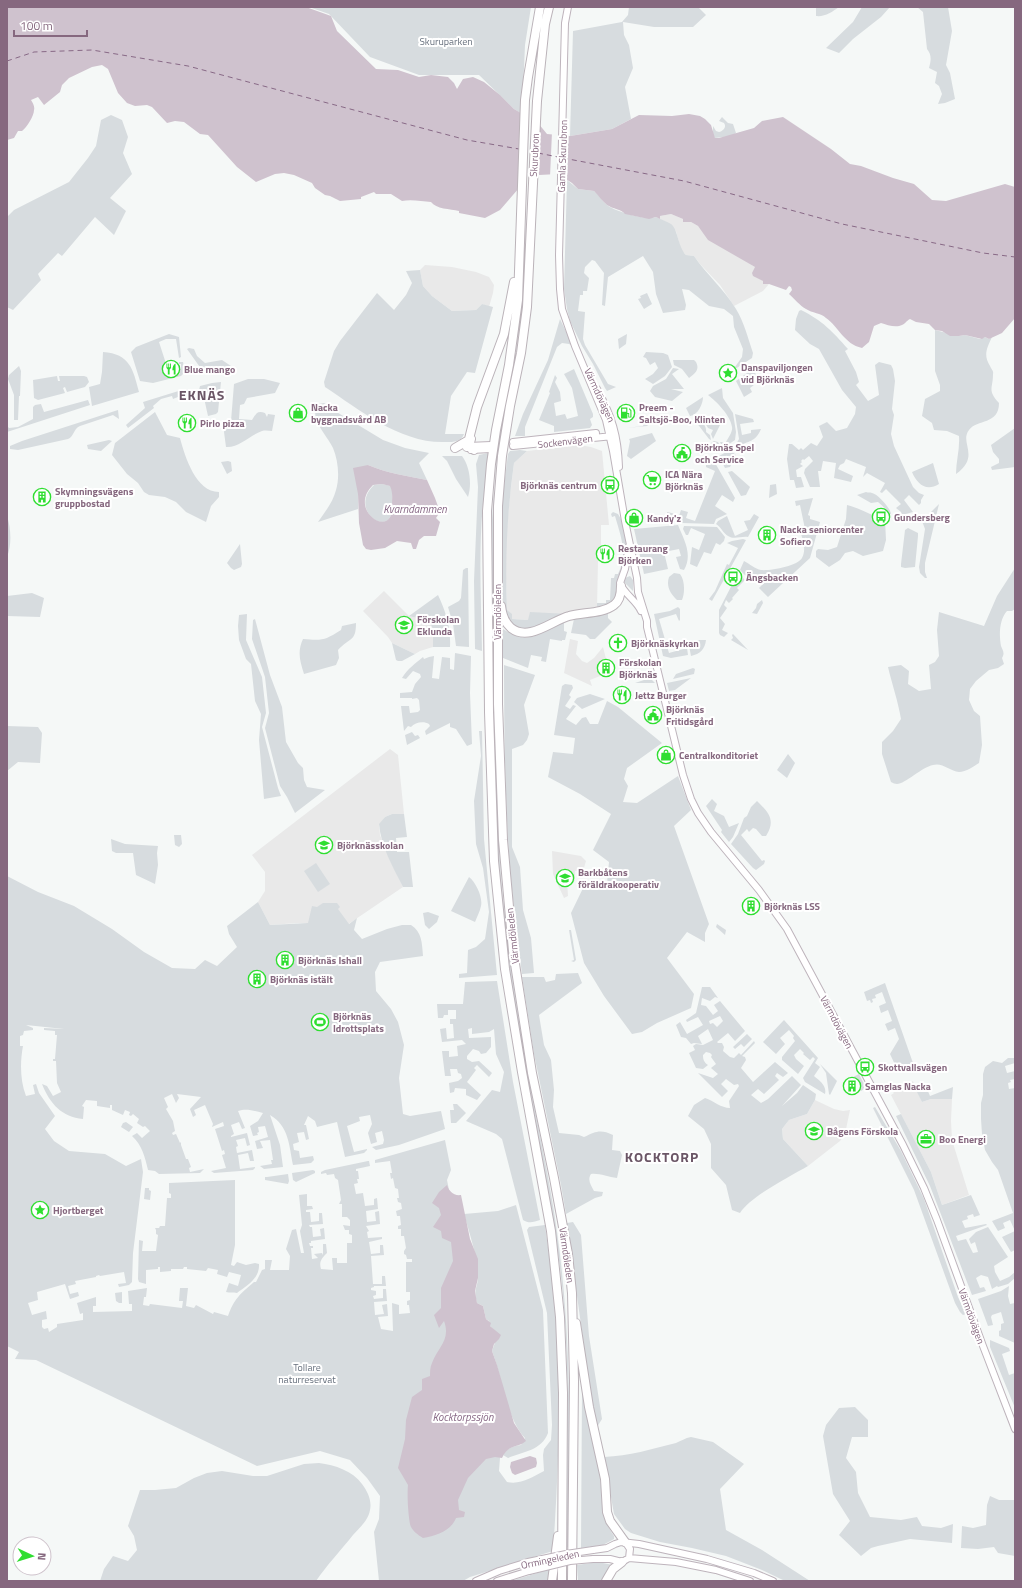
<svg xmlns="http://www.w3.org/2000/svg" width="1022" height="1588" viewBox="0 0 1022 1588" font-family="'Titillium Web',sans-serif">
<rect width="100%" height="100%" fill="#f5f8f7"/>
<path fill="#e9e9e9" d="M671 214 683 219V222H691L698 226 707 237 755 267 763 281V284H769L763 291 734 306 720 285 700 264 694 256 686 255 681 250 676 231 660 219V216Z
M425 265 452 267 476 272 489 277 494 285 493 293 489 307 482 304 476 310 452 311 432 296 423 286 420 270Z
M579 445 591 447 602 451 609 525H601V559L598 560 597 609 528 620 512 619 507 610 505 548 510 495 514 463 527 451Z
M384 591 409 616 429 621 433 629V647L420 651 415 654 392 643 388 637 363 611Z
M570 639 578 641 576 654 582 661 587 663 594 658 603 647 606 659 600 662 605 674 590 680 592 686 564 673Z
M390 749 398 755 404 814H392L385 817 379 825 380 835 389 858 403 887 347 925 298 923 270 925 258 902 265 891V872L252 855Z
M552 851 581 856 586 861 583 871H575V881H567L568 896 564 898 553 874Z
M913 1081 922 1102 931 1099H952L951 1121 952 1140 969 1195 942 1205 931 1172 891 1095 894 1093 892 1091Z
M815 1100 834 1109 843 1111 850 1110 845 1134 840 1141 808 1166 783 1139 782 1129 789 1120 807 1114Z"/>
<path fill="#d7dcdf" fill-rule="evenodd" d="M309 7H531L525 45 522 114 514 109 479 75H419L370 57 329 14Z
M629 7H698L706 15 693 27H654L623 22 624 35 629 45 633 68 625 87 631 119 612 129 570 136 573 31 622 22 628 15Z
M816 7H839C832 12 825 17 816 16Z
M862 7H890L881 17 853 39 839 53 826 48 853 22Z
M917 7H948L952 31 946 65 950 73 955 99 945 103 938 104 942 94 939 86 935 83 937 72 929 68C931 61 932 55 927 49L923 12Z
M111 115 122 120 128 137 123 153 132 174 110 198 126 211 114 235 95 217 62 256 58 253 38 274 41 280 13 310 7 307V217L14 210 69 182 88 158 96 146 101 120Z
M722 117 728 123 733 124 736 133 732 136 715 138 713 135V126L716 131 719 132C723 131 727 127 724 123L719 121Z
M567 180 578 189 594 191C599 195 602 201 607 205 614 211 647 221 656 217 661 219 667 222 671 224 678 229 678 247 686 255L694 256C707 275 724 289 736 309 744 322 748 338 753 353L752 358 732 371 727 370 724 372V377L721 379V367H735L742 357 743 349 734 327 733 316 724 309 709 306 689 290 682 289 686 305 685 310 663 313 656 294 653 272 643 256 608 277 605 306 602 305 604 273 595 261 592 260 585 267 584 273 589 278 587 291H583V295H580L578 311 585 312 583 339 585 345 608 384 616 387 607 391 605 388 593 364 582 346 570 321 567 309 564 289Z
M420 270 423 286 432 296 452 311 476 310 482 304 493 307 475 373 467 372 451 396 445 434H464C461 442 454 442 446 442 401 444 360 410 325 387L324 382 334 351 340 341 377 293 394 310 406 295 412 283 406 271Z
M647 293 652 304 644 309 638 299 641 298 640 296Z
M801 310C823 321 832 331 848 349L845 351 856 372 859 382 856 385 868 401 879 395 875 365 879 362 891 365 893 369 895 381 892 409 894 415 891 434 894 446 913 487 919 493 924 495 921 500V503L919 505 909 495 904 500 913 512 902 515 901 512 896 508 901 504 886 489 882 493 880 492 885 483 867 473 863 477 866 467 846 459 844 463 840 465 838 469 853 476 851 482 834 478 836 463 823 461 821 471H818L820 487H810L804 473 805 469 813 461 809 456 804 460 803 459 801 461 802 462 800 464 803 466 796 470 797 477H801L804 487 796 488 794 480H790L787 459 789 444H792L799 450 801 448 803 450 811 443 817 446 823 437 819 426 827 422 836 431 847 428 855 414 856 407 842 390 819 349 810 344 795 330 796 319 799 311Z
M560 319 573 346 569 344 562 343 557 347 525 427V436H515L523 414 548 360Z
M935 330 959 336 965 335 980 339 985 337 989 339 992 337C987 348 983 355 990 366 991 369 994 371 993 374 993 389 987 390 999 403 999 425 977 419 969 430 959 443 981 456 956 474 956 461 960 449 959 436L947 431 934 430 932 423 922 416 925 399 940 391V385L935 371Z
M169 334 179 337 181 357 179 358 176 339H166L159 342 170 376 180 374V369H181V364H179V362H183L185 372 181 376 153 383 140 381 131 352 136 347Z
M627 334 626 344 619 349 618 339Z
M189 348 194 349 197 356 205 363 222 360 231 366 202 370 187 349Z
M103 352C130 354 133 369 139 392L92 406 89 387 100 384 102 372Z
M646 352 663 353 668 355 672 367 665 376 653 384 645 379 653 374 658 368 655 362 650 365 646 358 643 357Z
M673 360H694L696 362C700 370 695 373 689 378L682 369 674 365Z
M19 366 21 371 20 396H19L18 420H14V395L8 379 9 375Z
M673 368 679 369 672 374 684 389H671L683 392 672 401 655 397 650 391 653 386 666 379Z
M754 368C756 378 760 381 750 388L752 392 744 397 736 381Z
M574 369 593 414V417L590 419 592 425 590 428 554 432V426L539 420 550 393 549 392 555 375 557 378 555 382 560 392 561 401 554 403 556 416 565 414 567 419 578 416 572 388 564 374Z
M57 376 58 381H60L59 376H84L87 377 89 382 85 387 67 392 65 387 63 388 65 393 38 400 34 398 33 380Z
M248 379H264L280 383 275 393 247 398 244 404 240 405 239 419 252 420C256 414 257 410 265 413L267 417 268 414 275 415 272 431C269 431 266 430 262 431 250 435 239 448 226 447L224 432 226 422 231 421 234 384Z
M221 382 218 412 216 414 208 416 204 398 200 399 199 390 200 386 212 383Z
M722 388 723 398 733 413 736 432 735 440 723 448 720 442H726C728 438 733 432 732 427 731 416 716 401 708 395Z
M185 389H188L190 392 173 399 172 396 161 399 153 406 154 408 128 428 126 425 145 408 143 402Z
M703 397C703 404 698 415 690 416L686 408Z
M88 400 90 405 7 432V426L9 428 18 427 33 419V407L35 405 41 404 44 412Z
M324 403 335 411 383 440 405 448 429 453 419 463 427 480C406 476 387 473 368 465L358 494V509L318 522C325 512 333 502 336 490 340 477 338 460 333 448 327 435 307 417 319 404Z
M118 410 119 419 113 415 80 426C73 429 74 437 68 439L18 450 10 449V446L22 441Z
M155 412 167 435 180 438C185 457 196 492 219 492V497L211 506 206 522 186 512 176 502 165 497 149 495 144 492 138 483 127 474 112 455 115 443Z
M735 414 753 419 754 422 740 424 742 435 751 433V430L761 429C755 443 749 440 737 447L735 446 739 439Z
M697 417C702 420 707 427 706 432L710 435 711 440 709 439 693 418Z
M646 418H648L650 419V423L647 426 626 428 643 426Z
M704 421 707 422 711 421 720 425 713 439 711 434 713 430 708 428Z
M1015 428V467L992 470 991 467 999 463V459L993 452 991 445Z
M652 433 656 441 631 459 627 456 630 441 629 439Z
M109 440 112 441 101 451 88 449 87 445Z
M714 441 718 442 723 451 717 453 711 443Z
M520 450 527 451 514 463C507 512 505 560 507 610L512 614V619L528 620 530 612 569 614C541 626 508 646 503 600V494L508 454 510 451Z
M730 450 736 455 730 467 725 468 719 456Z
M488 453 491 454C476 518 481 585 482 651L475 649 474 581 478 487 476 464 479 455Z
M442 456H462C470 466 472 485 468 497L456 479 447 461Z
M228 461 231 462 232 471 227 474 221 462Z
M714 461 735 498 733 502 722 495 715 506 727 514 716 519 714 524 682 523 679 516 681 510 688 512 686 518 695 521 715 471 706 467V463Z
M933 463 939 484C926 492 917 484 912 472Z
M732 471 750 487 746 495 741 496 728 472Z
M382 484 391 486C393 493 392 497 392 504 395 542 346 512 374 485Z
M776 484 777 494 769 498 770 485Z
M494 492 493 622 496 802C492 751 492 700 492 650 491 597 489 544 494 492Z
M866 492C868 493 870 492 872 493 878 494 891 509 891 514L887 513 888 511 878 502 871 503 857 495Z
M813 498 808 515 810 516V519L820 522 810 558 768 597 759 588 765 582 758 578 752 582 740 570 744 561C750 564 755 569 761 570 770 571 798 566 802 558 807 549 802 538 800 530L805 529 800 505 796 506 795 501Z
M939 504 925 563V572L927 578H925L920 573 919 567 925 529 922 521Z
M847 505C860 508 872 516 885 520L886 540 883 551 863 556 853 551 845 553 840 560 829 567 816 557V551L818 549 828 550 837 547 846 519Z
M613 512 618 514C634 538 622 570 617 596L613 602 597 609V603H606V600H610L611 578H614L615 574H618C628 554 621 537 615 516L612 517 611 514Z
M667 512 676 514V522L668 523Z
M754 514 759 517 748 537C741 536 734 540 728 536 723 533 721 527 716 524L718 521 727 516 735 536 748 530 744 521 750 520Z
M7 516C11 528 12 545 7 557Z
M678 525C684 540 693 554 684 570L680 569 676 557 681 556 679 549 664 552 668 569 644 574 634 529Z
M684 526 717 527 725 537 724 541 720 545 716 543 711 554 704 552 697 567 690 564 692 547 699 550 705 534 691 528 688 535H686L683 529Z
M908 528 918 533V536L915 567 905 568 901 567V564L905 530Z
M743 539 746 540 712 601 709 599 715 591 727 564 729 565 738 548 727 543 732 541Z
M240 544 242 564 241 567 234 570 231 568 227 563Z
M466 568H468L469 647 456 646 453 624 448 607 459 601 461 598 463 570Z
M1015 568V609L1012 611H1007C999 620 999 635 1001 646 1003 651 1005 653 1002 658L1004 664 998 668 989 670 976 681 970 689 969 700 974 711 980 716 982 745 979 763C974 766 966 772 959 772 950 771 942 762 933 765 922 767 905 784 897 784 895 784 893 783 891 782L882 754V742L893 731 901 719C898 701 892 684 888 667L901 665 909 671 908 684 919 691 931 689 929 665 935 662 939 656 937 630 939 612 984 626 997 596Z
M674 573 680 574C685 580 685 593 682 600H677C670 593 666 586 669 577Z
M738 573 745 580 737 588 739 590 732 598 733 599 729 603 726 600 724 605 727 608 720 618 725 624 722 630 728 633 724 637 720 635 719 633V610Z
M630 576 633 580V591L624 582 625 578Z
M32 593 44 598 40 617 7 616V596Z
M438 595C446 612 451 628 450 647H433V629L429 621 409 616Z
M762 600 763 603 757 614 752 613 756 608 757 604Z
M678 607 680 609V620L679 621 676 614 659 619 669 653 687 648 688 655 671 658 663 656 654 614 670 611Z
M608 613V618L612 622 595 639H590L586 635 571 633 574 619 590 617Z
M247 614 246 640 262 677 266 713 262 727 278 788 281 796 264 799 259 740 261 714 255 701 251 664 246 659 239 640 238 626 239 615Z
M255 619 270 675 282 707 286 742 298 763 303 768 304 780 307 787 325 790 295 813 287 797 280 786 265 728 269 713 265 677 252 639 253 620Z
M564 622V631L567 632 565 640H562V641L550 639 546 662 541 661 542 657 531 655 528 668 503 658V629C532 647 538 632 564 622Z
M356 623C356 642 350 637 338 650L339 658 336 665 304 674C300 661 297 652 303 639 323 641 325 640 341 630L342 626Z
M733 634 748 650 731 640 733 638 732 635Z
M688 640H706C705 649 700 654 691 656Z
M392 643 415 654 402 661H398L396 660Z
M455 653 471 656 470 693 472 744 467 746 456 729 450 727V723L426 735 425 731 430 726 429 724C424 721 415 722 411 727L408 726 404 731 401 706H409L410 713 418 712 420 710 419 700 417 698 412 699V698H400V693L412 692 415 684 421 677 420 674 413 671 406 679 402 678C408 668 415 664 423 657L424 659 429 657 434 656 432 678 439 679 442 657 450 658V669L454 670Z
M504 665 535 675 524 705 529 734 527 740 523 745 512 749V847L520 867 523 910 531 938 534 973 522 974C517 935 512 895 509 856 505 792 504 728 504 665Z
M693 668 695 669 694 674 673 679 676 674Z
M691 678 675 690 669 691 667 683Z
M647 679H651L655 683H635Z
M565 684 572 685 573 688 569 695 571 697 565 706 570 709 573 705 576 706 566 719 576 725 582 718 586 717 590 724H598L607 701 618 707 662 743 627 768 624 779 628 786 623 802 637 803 678 776 691 810 674 826 709 924 705 933V942L687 932 667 958 694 994 691 1008 657 1023 642 1032 632 1034 604 996 584 963 571 913 586 882 607 883 609 862 593 850 611 814 580 794 548 777 553 752 573 754 575 738 554 735 562 686Z
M590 694 605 699 582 709 574 702 577 698Z
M7 726 38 727 42 733 40 763 18 762 7 771Z
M479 731H482L484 839 497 975 459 978V974L467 973 468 950 476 947 485 939 489 912 483 868 476 844 474 801 481 756Z
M412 732 415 736 418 735 420 738 407 745 405 735Z
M788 754 795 763 787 778 777 770Z
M712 799 717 804 714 811 724 816 729 827 739 823 733 837 729 842 721 832 722 830 706 806Z
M757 801C769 813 776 820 766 836H762L756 829 753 828 749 832 747 829 741 835 762 861 764 860 765 861 764 864 756 870 753 868 731 844 738 834 744 818 747 816 751 807Z
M392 814H404L407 837 396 838 397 852H409L413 887H403C393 867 381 847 379 824L385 817Z
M174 835H181L182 844 179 847 175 845Z
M111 839 125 844 158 846 157 853 158 865 155 884 136 875 133 853H116L112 851Z
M497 845H499C503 923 515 1001 529 1078 538 1129 550 1180 557 1232 572 1337 570 1442 568 1547H566C567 1449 572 1350 558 1253 552 1209 543 1166 535 1123 518 1031 501 938 497 845Z
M316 863 330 884 318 892 304 871Z
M7 876 38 892 74 906 112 929 144 952 172 968 195 969 205 960 217 966 237 947 229 934 227 926 258 902 270 925 308 923 312 906 317 907 323 903H337L340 907 338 909 349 924 357 918 354 930 362 939 387 929 402 925H411C422 932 422 943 423 956L380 962 375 972 376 991 391 1009 398 1022 404 1045 399 1078 403 1114 410 1116 441 1111 445 1129 399 1145 376 1150 372 1147 383 1144 384 1140 382 1131 375 1133 377 1142 371 1144 368 1133 372 1124 370 1115 359 1117 360 1121 347 1126 354 1152 367 1149V1150L364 1153 345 1157 337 1122 317 1127 315 1121 308 1116 304 1125H306L309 1139 306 1140 304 1132 297 1133 299 1142 293 1144 294 1150 299 1151 300 1158 313 1156 314 1160 311 1163 293 1165C289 1145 289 1126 270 1115L280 1145 283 1167 264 1169 260 1166 272 1164 271 1160H273L270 1140 260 1141 263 1148 257 1149 255 1141 268 1137 265 1126 258 1127 259 1132 257 1133 258 1135 253 1136 250 1126 258 1121 263 1113C254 1111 247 1108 238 1111L245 1128 242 1129 239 1122 231 1125 234 1134 231 1136V1137L247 1133 250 1145 247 1146 245 1138 236 1140 238 1146 236 1147 237 1153 252 1150 254 1161H250L248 1153 238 1155 240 1169 255 1167V1168L253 1170 214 1173 211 1171 226 1168 222 1155 225 1154 224 1150 222 1151 215 1129 224 1126 223 1122 212 1127 213 1124 205 1105 194 1110 196 1115 193 1117 190 1109 201 1097 177 1094 179 1098 176 1103 172 1094 164 1098 168 1107 166 1109 173 1121 175 1131 172 1133 173 1135 176 1134 180 1143 181 1142V1145L186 1159H188L191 1167 189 1168 190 1172 204 1169 200 1173 159 1174 155 1171 148 1170C145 1157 142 1145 132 1136L137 1133 142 1138 150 1131 145 1126 143 1127 137 1123 139 1119 133 1114 131 1116 129 1115 130 1112 125 1110 123 1115 112 1110V1105H110V1108L97 1106V1101L86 1100 82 1106 84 1107 83 1119C62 1117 50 1104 42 1084L47 1086 53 1096 61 1092 57 1083 56 1061H53V1059H55L57 1035H55V1031L44 1030V1028L64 1029 26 1025 33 1028V1030L24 1031 23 1035 20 1036V1046H23C20 1062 20 1080 26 1096L35 1094 33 1085 36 1084 39 1093 55 1116 45 1129 54 1141 69 1151 105 1154 126 1166 141 1159 143 1172 133 1253 132 1282 129 1285 119 1287 118 1284 126 1283 124 1272 100 1276 99 1275 96 1276V1277L75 1281 76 1284 68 1286 70 1294 78 1292 79 1296 70 1299 65 1284 37 1292 38 1300 28 1303 32 1315 46 1311 47 1319 42 1320V1327L44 1329 48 1328 49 1332 57 1327V1324L83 1320V1313L80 1314 77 1303 96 1297V1306H93V1312L132 1311V1304H129L128 1291 147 1288 146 1297H144L143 1305 149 1306 150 1304 182 1308 183 1301H179L180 1288H188L186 1306 194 1308 196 1305 213 1314 214 1312 228 1316C234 1299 240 1294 254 1282H256L262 1270 265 1269V1260H272L270 1270H289L290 1256 286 1249 292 1230 296 1229 301 1253H304L300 1231 302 1225 299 1195 307 1194V1206H312L313 1209 306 1210V1212H310L311 1222 319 1221V1213H322L323 1224 309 1225 310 1227H312L313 1237 321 1236 320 1229 324 1228 325 1239 311 1241V1243H309L310 1246H313V1248H311L312 1259 318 1258 314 1254 322 1253 323 1255V1244H326L327 1253C321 1259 319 1262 321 1269L333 1270 332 1258H337V1263H347V1243H352V1235L349 1234V1230H345L343 1225 350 1226V1220L347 1217H342V1204H339L341 1200 338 1180 335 1178 334 1174 327 1175 326 1173 321 1174V1172L325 1170 368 1161H369L370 1166 356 1169V1171H358L359 1179H357L358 1183 354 1184 356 1194 363 1193 365 1206 374 1205V1199L377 1198 378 1209 366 1211 367 1222 376 1221 375 1212 379 1211 380 1224 366 1226 369 1231 367 1232 368 1238 382 1237V1239L369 1242 371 1254 380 1253V1245H383L384 1255 371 1256 373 1284H382V1276H385L386 1286H374V1287L371 1288V1290L376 1291V1295L373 1296 374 1299 383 1298V1289H386L387 1301 374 1302 375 1315 384 1314 382 1305 387 1304 388 1316 378 1317 381 1329 393 1331 392 1303 399 1305V1314L410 1313 409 1305H407V1301L410 1300V1292H406V1262H412V1259H407L406 1255 404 1254V1251L406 1248 404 1236H401V1229H398V1226L401 1225 400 1216H397L396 1211 402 1209 401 1203 398 1202 397 1198H399L398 1189 395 1188 393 1178 391 1179 390 1173H392L390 1161 375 1163V1160L445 1140 451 1170 447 1180 481 1349 500 1458 499 1471 507 1482C521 1485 532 1477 544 1471L543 1455 544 1449 551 1440 552 1425 547 1313 527 1230 529 1227 545 1225C548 1249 552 1273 554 1297 562 1381 559 1467 553 1551L470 1577 463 1581H379L374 1532 379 1519 380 1496 367 1478 350 1460 320 1451 257 1466 36 1360 15 1359 19 1352 7 1346Z
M469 877C476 882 483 898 481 906 480 911 477 917 475 922L451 911Z
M428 912 439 916 437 922 429 929 425 925 423 913Z
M717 924 726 930 725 935 716 927Z
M569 930H571L576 960 574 962 571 961 574 960Z
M578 973 582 983 539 1015 544 1045 551 1060 554 1090 553 1107 559 1133 579 1135 584 1137C596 1131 601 1129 613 1135L612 1150 620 1151 622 1155 617 1178C608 1177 599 1173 591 1174 587 1180 591 1185 594 1191L603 1192 602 1196 595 1198 566 1214 561 1185 534 1054 522 977H544L546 982 555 980 556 974Z
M497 981 513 1082 540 1220C534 1222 529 1224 523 1220L502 1139 496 1134 466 1121 492 1090 500 1092 504 1072 496 1054 494 1029 489 1032 472 1034V1028L468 1029 469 1038 491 1037V1047L486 1053 481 1054 479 1051 473 1049 467 1056V1059L472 1062 479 1061 492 1073 489 1077 477 1065 474 1068 476 1070 467 1082 481 1095 477 1100 466 1095V1089L455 1088 454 1092 450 1093 449 1083 458 1081 462 1078 461 1074 458 1073 457 1069H450L451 1076H445L442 1051H449V1057L458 1056 457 1046 466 1044 462 1040 442 1042 440 1029 446 1028 447 1039 454 1038 453 1024H450V1019H456V1010H448V1015H444L443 1018H438L437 1004H463L465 982Z
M885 983 913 1063 898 1071 890 1054 899 1039 895 1028 888 1031 885 1024 892 1021 888 1010 881 1013 879 1006 886 1003 882 992 875 995 876 998 872 999 873 1002 871 1003 870 1000 867 1001 864 992Z
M702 987H710L718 998 715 997 710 1001 702 998 701 1005 706 1006 713 1015 718 1011 714 1005 720 1001 745 1031 735 1041 728 1033 717 1042 718 1043H722L724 1047 723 1051 730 1057 734 1058 739 1053 741 1055 754 1041 755 1043 742 1056 745 1057 746 1060 741 1068 753 1082 775 1062 788 1073 783 1077 777 1073 775 1076 779 1080 764 1094 758 1089 751 1095 761 1103 768 1099 792 1076 801 1085 782 1106 797 1093 803 1085 816 1094 815 1100 807 1114 789 1120 782 1129 783 1139 808 1166C789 1177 751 1196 740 1213L732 1210 726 1185 711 1168V1144L704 1129 688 1116 694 1105 705 1098C714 1101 721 1108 730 1108L729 1101 739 1086 738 1084 734 1085 726 1079 721 1084 728 1091 722 1097 698 1073 713 1078 718 1074 711 1068 716 1064 711 1057 712 1055 710 1053 706 1052 703 1055C703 1060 704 1062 708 1065L703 1069 696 1068 689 1053 695 1050 693 1046 696 1044 703 1045 713 1040 708 1029 698 1036 702 1044 694 1043 691 1044 686 1038 681 1037 676 1025 680 1022 687 1034 703 1025 698 1017 687 1022 686 1020 696 1013ZM720 1016 723 1021 717 1027 713 1023 710 1024 709 1021Z
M784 1020 818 1058 815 1063 820 1067 814 1076C820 1081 827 1086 825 1094L805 1082 803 1078 815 1059 813 1057 810 1060 803 1054 804 1053 800 1049 794 1055 796 1059 804 1066 798 1074 782 1060V1057L795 1041 793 1038 794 1036 789 1030 780 1038 785 1044 776 1054 763 1042Z
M747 1034 752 1039 744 1047 741 1044 735 1049 733 1047Z
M1008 1058H1015V1063L1005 1066 1007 1073 1015 1071V1079L1010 1080 1011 1082 1008 1083 1009 1089 1015 1088V1250L1011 1252 1002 1237 1015 1231 1010 1220 1003 1223 1005 1228 998 1231 992 1221 1013 1213 998 1170 992 1162 985 1150 982 1134 981 1119V1103L983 1095V1074L985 1067 993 1061 1002 1063Z
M820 1064 837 1081 830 1095 829 1094 826 1073Z
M859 1074 866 1088 861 1091 858 1085 856 1086 852 1079 843 1083 849 1079Z
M953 1087 952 1099H931L922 1102 917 1092 927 1089 930 1096Z
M453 1104H457L466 1113 456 1123H451L450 1110H454Z
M875 1107 901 1151 924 1199 958 1297 966 1314 963 1315 960 1312 955 1303 914 1190 873 1108Z
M901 1114 931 1172 942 1205 971 1195 980 1215 974 1217 973 1214 967 1216 968 1219 962 1221 965 1228 986 1224 987 1225 956 1236 958 1241 966 1239 973 1253 978 1252 975 1242 971 1244 969 1239 976 1232 988 1227 1008 1257 994 1266 995 1272 1000 1281 1009 1277 1015 1272V1278L1008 1284 998 1287 997 1286 992 1289 988 1277 981 1275 976 1278 980 1288 984 1287 986 1291 972 1295 930 1186 896 1116Z
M126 1122 133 1127 129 1132 121 1127 123 1123Z
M313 1170 315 1171V1173L296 1182 293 1180 292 1173Z
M288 1174 289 1181 288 1184 265 1180V1177H267Z
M235 1180V1245L231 1265 234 1266 237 1262 246 1265 255 1263 259 1264C260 1278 247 1286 237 1293 233 1292 230 1293 226 1292L229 1283 238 1286 241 1275 229 1272 227 1277 217 1274 218 1270 208 1268 206 1271 187 1269V1267H184L183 1269H171V1271L160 1272V1267H158V1269L146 1270V1284L139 1282 138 1279 139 1240 143 1241 142 1251H156L158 1235 156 1234V1230L155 1228H159L160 1226H165L167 1198H171V1194L169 1193V1183Z
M145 1188H149V1190L151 1191 150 1200 144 1199Z
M516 1205 543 1310 548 1433C541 1451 524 1451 508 1458L503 1455C506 1448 514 1446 521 1445L525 1438C507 1420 502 1376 492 1351L498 1334 490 1326 489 1321 486 1319 483 1306 477 1303C473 1288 478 1288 478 1276 478 1258 469 1232 464 1214L498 1211Z
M573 1222 581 1235 589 1336 602 1419 597 1427 589 1383 567 1223Z
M1009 1286 1008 1296 1010 1304 1015 1303V1343L999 1336V1331L1001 1330V1324L1004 1323 1001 1312 992 1315 991 1317 993 1325 988 1326 978 1299 1001 1291Z
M122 1292V1303H119L116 1301 115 1293Z
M990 1340 1009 1348 1010 1351 1002 1354 1009 1375 1015 1373V1408L990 1347Z
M582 1390C587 1418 594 1444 599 1472 604 1497 598 1513 614 1536V1539L603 1545 581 1548Z
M855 1407 868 1420V1437H852L846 1458 856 1472 858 1493 870 1517 901 1520 917 1517 922 1526 941 1528 953 1524 952 1543 910 1539 878 1546 871 1548 861 1556 839 1535 850 1521 833 1494 823 1436 826 1425 839 1408Z
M691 1437 713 1442 744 1464 720 1489 726 1530 762 1550 810 1581H785L762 1570 726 1556 692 1548 660 1542 631 1533 625 1529 614 1514 604 1457C629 1456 652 1449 676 1443 681 1441 685 1438 691 1437Z
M319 1463C335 1465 353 1471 362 1484 368 1492 372 1501 370 1510 368 1521 360 1527 353 1535 341 1550 327 1565 316 1581H100L104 1569 113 1556 128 1561 137 1550 134 1536 128 1526 140 1490H155L176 1488 194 1478 207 1473 222 1471 253 1476H267L304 1464Z
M990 1496 999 1500H1015V1556L998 1553 994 1547 978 1549 961 1548 962 1526 973 1528 986 1525 987 1505Z
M598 1562 613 1565 602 1581H578L577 1565Z
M550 1569 548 1581H511Z"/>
<path fill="#cfc2ce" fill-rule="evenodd" d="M7 7H306L331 16 337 31 376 69 398 70 419 77 431 75 448 77 454 83 457 89 463 79 473 77 484 82 500 95 514 109 538 123 547 134 570 136 612 129 639 115 672 116 689 114 700 116 705 119 711 125 715 138H719L754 128 762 121 783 117 831 149 850 164 861 166 893 178 914 184 932 200 946 201 1005 184 1015 187V318L1002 333 989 339 985 337 982 339 965 335 959 336H950L942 331 935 330 929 324 916 322 910 319C906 321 905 324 902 325 896 328 887 325 881 323L874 326 869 342 862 348C844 344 839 327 826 318 821 313 812 313 806 309 799 305 795 299 789 294L792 290 791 287 789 286 786 290 769 284H763V281L753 276 752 273 755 267 708 240 698 226 691 222H683V219L671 214 660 216V219L656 217 649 219 625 214C621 209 613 209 607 205 602 201 599 196 594 191L578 189 572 183 558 174 539 175 519 188 500 210 485 218 459 213V211C450 209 436 209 431 202 422 201 410 199 402 201L391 194H376L374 192 361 197V199L340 201 330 196 325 195 315 188 312 183 294 175 284 173 275 174 256 182 237 167 208 135 200 134 184 122 175 121 167 123 152 107 147 105 135 106 127 103 118 93 108 69 102 65 92 67 69 78 62 85 60 92 44 105 38 97 31 100C33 103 35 107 34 110 34 116 27 127 22 131H18L14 138 7 140Z
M368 465C387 473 406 476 427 480L435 498 440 512 436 518 440 522 436 536H424L419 540 416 549H413L411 543 397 541 385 548 371 550 366 549 363 545 359 523 358 494 353 468ZM382 484 390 486C393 493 392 497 392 504 395 542 346 511 373 485Z
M447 1185C449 1191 453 1196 461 1195L470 1239 478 1259V1278L475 1291 477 1303 483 1306 486 1319 491 1323 490 1326 501 1335 499 1339 494 1344 492 1351 497 1365 514 1423 526 1441C517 1449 509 1443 502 1458L495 1457 486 1459 468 1478 458 1500 459 1510 465 1512 464 1517 456 1518C451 1531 436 1536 423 1538 418 1535 411 1530 410 1524 408 1513 407 1495 408 1485L398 1468 405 1439 406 1420 412 1397 422 1390V1379L430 1376C430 1372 430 1367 432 1363 438 1347 451 1340 444 1321L439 1328 434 1315 441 1308V1288L453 1261 451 1242 442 1238 441 1231 433 1227 441 1215 439 1208 432 1203 439 1192Z
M530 1456 536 1458 537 1463 536 1467 515 1475 512 1473 510 1467 511 1462Z"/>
<path fill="#f5f8f7" d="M522 112 538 121 530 183 522 186Z
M552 132 568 134 567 182 558 176 550 177Z"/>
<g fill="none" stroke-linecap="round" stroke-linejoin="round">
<path stroke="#886986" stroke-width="1" stroke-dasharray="5 4" stroke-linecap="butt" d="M7 61 34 52 92 50 188 66 467 140 519 149
M538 153 558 157
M563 158 684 181 842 224 983 253 1015 257"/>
<defs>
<path id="secondary" d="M568 7 565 23 559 255 560 289 562 309 575 346 606 420 613 451 625 521 637 578 638 592 647 621V627L683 775 691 799 698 813 711 832 759 890 787 929 903 1145 924 1188 937 1220 983 1346 1015 1429
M597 389C612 417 618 435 619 467
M513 442 596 433
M468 446 491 445
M513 446 613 436
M471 450 491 449
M629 546 625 569 620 583C624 594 636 600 641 611
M626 1543 630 1549 629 1558
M593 1550 607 1548 615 1544 621 1542 639 1544 707 1559 754 1573 773 1581
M593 1559H610L622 1562 629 1558 676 1562 716 1570 750 1581
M476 1581 499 1571 528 1562
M497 1581 529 1571"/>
<path id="highway" d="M540 7 528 77 525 100 518 300 509 365 496 430 491 464 487 511 489 712 494 861 505 969 522 1072 551 1231 560 1317 563 1393 562 1581
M549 7 545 24 537 101 527 307 521 353 510 406 502 456 498 506V704L503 840 513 951 532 1073 554 1178 568 1254 572 1293 574 1381 572 1581
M471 439 469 446 474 450
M467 447 477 407 504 334 514 282
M455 448 467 441
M501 606C502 615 504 622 511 628 529 642 551 621 569 616 582 612 602 614 614 605 620 601 621 593 621 586
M576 1323 589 1407 605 1479 607 1512 610 1521 625 1542
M552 1581 558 1536
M606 1581 613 1569 622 1562"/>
</defs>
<use href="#secondary" stroke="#beb4bc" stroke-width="8"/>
<use href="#highway" stroke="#bbb3b9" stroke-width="10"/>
<use href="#secondary" stroke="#fff" stroke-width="6"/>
<use href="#highway" stroke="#fff" stroke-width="8"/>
<defs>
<path id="secondary-bridge" d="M528 1562 566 1554 593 1550
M529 1571 570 1561 593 1559"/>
</defs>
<use href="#secondary-bridge" stroke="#beb4bc" stroke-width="8" stroke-linecap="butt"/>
<use href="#secondary-bridge" stroke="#fff" stroke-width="6"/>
</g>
<defs>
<symbol id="restaurant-ring" viewBox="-11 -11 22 22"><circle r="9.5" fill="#fff" stroke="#2fde31" stroke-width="1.5"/><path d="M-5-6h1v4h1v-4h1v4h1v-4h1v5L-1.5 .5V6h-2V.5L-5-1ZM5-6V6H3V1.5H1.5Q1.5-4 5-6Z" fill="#2fde31"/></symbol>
<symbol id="sight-ring" viewBox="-11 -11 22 22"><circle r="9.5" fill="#fff" stroke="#2fde31" stroke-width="1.5"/><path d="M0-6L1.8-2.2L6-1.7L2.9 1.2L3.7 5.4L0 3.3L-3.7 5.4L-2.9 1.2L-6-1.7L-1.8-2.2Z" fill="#2fde31"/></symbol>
<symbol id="shop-ring" viewBox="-11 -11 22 22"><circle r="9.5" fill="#fff" stroke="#2fde31" stroke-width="1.5"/><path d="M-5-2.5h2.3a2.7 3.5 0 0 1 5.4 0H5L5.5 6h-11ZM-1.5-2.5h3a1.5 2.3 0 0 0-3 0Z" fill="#2fde31"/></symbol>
<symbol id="fuel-ring" viewBox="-11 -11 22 22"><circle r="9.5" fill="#fff" stroke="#2fde31" stroke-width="1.5"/><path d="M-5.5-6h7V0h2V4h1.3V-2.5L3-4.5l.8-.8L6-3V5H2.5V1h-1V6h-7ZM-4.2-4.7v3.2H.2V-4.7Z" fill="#2fde31"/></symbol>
<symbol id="civic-ring" viewBox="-11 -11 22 22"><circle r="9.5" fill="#fff" stroke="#2fde31" stroke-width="1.5"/><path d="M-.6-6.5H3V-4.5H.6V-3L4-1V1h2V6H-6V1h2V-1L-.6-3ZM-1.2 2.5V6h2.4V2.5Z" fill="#2fde31"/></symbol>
<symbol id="supermarket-ring" viewBox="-11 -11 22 22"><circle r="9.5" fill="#fff" stroke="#2fde31" stroke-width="1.5"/><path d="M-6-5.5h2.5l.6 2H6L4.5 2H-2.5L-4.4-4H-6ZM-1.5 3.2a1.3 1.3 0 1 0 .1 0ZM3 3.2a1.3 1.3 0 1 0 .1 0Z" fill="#2fde31"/></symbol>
<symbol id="bus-ring" viewBox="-11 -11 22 22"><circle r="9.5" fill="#fff" stroke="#2fde31" stroke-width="1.5"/><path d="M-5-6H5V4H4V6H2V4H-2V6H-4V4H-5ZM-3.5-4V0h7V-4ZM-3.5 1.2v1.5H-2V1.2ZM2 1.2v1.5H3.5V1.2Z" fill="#2fde31"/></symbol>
<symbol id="building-ring" viewBox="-11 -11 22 22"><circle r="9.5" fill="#fff" stroke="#2fde31" stroke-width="1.5"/><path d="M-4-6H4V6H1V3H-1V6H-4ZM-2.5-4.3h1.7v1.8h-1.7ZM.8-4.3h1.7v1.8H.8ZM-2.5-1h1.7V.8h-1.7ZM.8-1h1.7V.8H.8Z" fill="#2fde31"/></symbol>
<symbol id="school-ring" viewBox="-11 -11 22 22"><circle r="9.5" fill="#fff" stroke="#2fde31" stroke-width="1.5"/><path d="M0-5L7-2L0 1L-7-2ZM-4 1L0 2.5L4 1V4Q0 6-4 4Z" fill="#2fde31"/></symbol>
<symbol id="church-ring" viewBox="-11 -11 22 22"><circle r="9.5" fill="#fff" stroke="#2fde31" stroke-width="1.5"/><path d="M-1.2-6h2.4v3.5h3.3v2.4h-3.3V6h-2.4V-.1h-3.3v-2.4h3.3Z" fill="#2fde31"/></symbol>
<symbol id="stadium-ring" viewBox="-11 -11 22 22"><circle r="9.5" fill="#fff" stroke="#2fde31" stroke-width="1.5"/><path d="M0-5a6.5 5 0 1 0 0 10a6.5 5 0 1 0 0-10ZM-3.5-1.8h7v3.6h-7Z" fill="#2fde31"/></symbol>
<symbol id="office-ring" viewBox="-11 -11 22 22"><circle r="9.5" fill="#fff" stroke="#2fde31" stroke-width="1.5"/><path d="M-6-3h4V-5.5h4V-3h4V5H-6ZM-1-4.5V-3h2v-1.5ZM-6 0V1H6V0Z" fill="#2fde31"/></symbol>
</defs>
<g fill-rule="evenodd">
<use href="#restaurant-ring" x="161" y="359" width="20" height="20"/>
<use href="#sight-ring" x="718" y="363" width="20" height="20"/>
<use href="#shop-ring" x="288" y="403" width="20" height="20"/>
<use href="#fuel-ring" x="616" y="403" width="20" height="20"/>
<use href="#restaurant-ring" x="177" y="413" width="20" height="20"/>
<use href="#civic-ring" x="672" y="443" width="20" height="20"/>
<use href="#supermarket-ring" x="642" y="470" width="20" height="20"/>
<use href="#bus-ring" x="600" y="475" width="20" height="20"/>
<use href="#building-ring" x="32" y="487" width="20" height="20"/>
<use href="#bus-ring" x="871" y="507" width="20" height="20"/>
<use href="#shop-ring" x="624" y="508" width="20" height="20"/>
<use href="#building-ring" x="757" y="525" width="20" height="20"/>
<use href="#restaurant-ring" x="595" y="544" width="20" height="20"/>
<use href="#bus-ring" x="723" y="567" width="20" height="20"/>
<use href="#school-ring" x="394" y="615" width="20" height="20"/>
<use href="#church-ring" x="608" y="633" width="20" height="20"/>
<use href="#building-ring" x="596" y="658" width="20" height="20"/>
<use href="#restaurant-ring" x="612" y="685" width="20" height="20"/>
<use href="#civic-ring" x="643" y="705" width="20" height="20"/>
<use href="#shop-ring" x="656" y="745" width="20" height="20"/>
<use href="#school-ring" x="314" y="835" width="20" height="20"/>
<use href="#school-ring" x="555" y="868" width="20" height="20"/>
<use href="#building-ring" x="741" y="896" width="20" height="20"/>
<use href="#building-ring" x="275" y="950" width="20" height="20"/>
<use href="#building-ring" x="247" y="969" width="20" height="20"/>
<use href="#stadium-ring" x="310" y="1012" width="20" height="20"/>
<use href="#bus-ring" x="855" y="1057" width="20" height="20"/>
<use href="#building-ring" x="842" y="1076" width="20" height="20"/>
<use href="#school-ring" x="804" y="1121" width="20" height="20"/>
<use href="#office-ring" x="916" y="1129" width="20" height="20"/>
<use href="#sight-ring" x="30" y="1200" width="20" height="20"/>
</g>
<g text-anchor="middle" stroke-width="4" stroke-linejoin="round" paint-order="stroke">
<g font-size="10" fill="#67707d" stroke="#fff">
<text x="446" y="45">Skuruparken</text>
<text x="307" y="1371">Tollare<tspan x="307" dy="12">naturreservat</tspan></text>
</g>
<g font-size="10" fill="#86687f" stroke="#fff">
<text transform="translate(534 155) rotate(-87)" y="4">Skurubron</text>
<text transform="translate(562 156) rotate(-88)" y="4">Gamla Skurubron</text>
<text transform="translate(600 395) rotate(65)" y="4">Värmdövägen</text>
<text transform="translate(565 441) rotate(-7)" y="4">Sockenvägen</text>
<text transform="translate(497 612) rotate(-90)" y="4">Värmdöleden</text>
<text transform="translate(512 936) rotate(-96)" y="4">Värmdöleden</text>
<text transform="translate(837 1022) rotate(62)" y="4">Värmdövägen</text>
<text transform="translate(567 1255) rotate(82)" y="4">Värmdöleden</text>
<text transform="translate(972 1316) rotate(70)" y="4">Värmdövägen</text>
<text transform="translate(550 1559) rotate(-12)" y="4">Ormingeleden</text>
</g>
<g font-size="10" font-weight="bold" fill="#86687f" stroke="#fff" text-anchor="start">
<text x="741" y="371">Danspaviljongen<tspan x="741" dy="12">vid Björknäs</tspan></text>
<text x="184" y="373">Blue mango</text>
<text x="311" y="411">Nacka<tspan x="311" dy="12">byggnadsvård AB</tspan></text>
<text x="639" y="411">Preem -<tspan x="639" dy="12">Saltsjö-Boo, Klinten</tspan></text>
<text x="200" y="427">Pirlo pizza</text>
<text x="695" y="451">Björknäs Spel<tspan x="695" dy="12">och Service</tspan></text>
<text x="665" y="478">ICA Nära<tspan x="665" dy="12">Björknäs</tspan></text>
<text x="597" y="489" text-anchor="end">Björknäs centrum</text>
<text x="55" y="495">Skymningsvägens<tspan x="55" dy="12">gruppbostad</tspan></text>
<text x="894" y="521">Gundersberg</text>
<text x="647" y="522">Kandy'z</text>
<text x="780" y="533">Nacka seniorcenter<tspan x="780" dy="12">Sofiero</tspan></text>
<text x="618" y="552">Restaurang<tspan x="618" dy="12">Björken</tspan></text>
<text x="746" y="581">Ängsbacken</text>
<text x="417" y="623">Förskolan<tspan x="417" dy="12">Eklunda</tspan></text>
<text x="631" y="647">Björknäskyrkan</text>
<text x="619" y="666">Förskolan<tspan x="619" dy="12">Björknäs</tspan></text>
<text x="635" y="699">Jettz Burger</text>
<text x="666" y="713">Björknäs<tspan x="666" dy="12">Fritidsgård</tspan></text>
<text x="679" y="759">Centralkonditoriet</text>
<text x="337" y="849">Björknässkolan</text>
<text x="578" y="876">Barkbåtens<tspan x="578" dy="12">föräldrakooperativ</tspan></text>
<text x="764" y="910">Björknäs LSS</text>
<text x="298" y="964">Björknäs Ishall</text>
<text x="270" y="983">Björknäs istält</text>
<text x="333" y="1020">Björknäs<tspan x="333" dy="12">Idrottsplats</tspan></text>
<text x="878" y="1071">Skottvallsvägen</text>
<text x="865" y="1090">Samglas Nacka</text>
<text x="827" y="1135">Bågens Förskola</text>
<text x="939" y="1143">Boo Energi</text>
<text x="53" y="1214">Hjortberget</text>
</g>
<g font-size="11" font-style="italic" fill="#886986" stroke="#fff">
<text x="415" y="513">Kvarndammen</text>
<text x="463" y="1421">Kocktorpssjön</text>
</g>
<g font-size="14" font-weight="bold" letter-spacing="1" fill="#6b5666" stroke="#fff">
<text x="202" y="400">EKNÄS</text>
<text x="662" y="1162">KOCKTORP</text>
</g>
</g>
<rect width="1022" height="1588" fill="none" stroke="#86687f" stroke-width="16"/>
<g transform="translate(32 1556) rotate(94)"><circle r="19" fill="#ffffff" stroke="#cfc3cc"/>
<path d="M0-3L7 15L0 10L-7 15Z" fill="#2fde31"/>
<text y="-6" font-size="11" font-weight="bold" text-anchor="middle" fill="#86687f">N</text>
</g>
<path d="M14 30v6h73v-6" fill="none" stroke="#86687f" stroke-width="2"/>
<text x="20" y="30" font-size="12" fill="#86687f" stroke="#ffffff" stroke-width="3" paint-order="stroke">100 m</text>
</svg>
